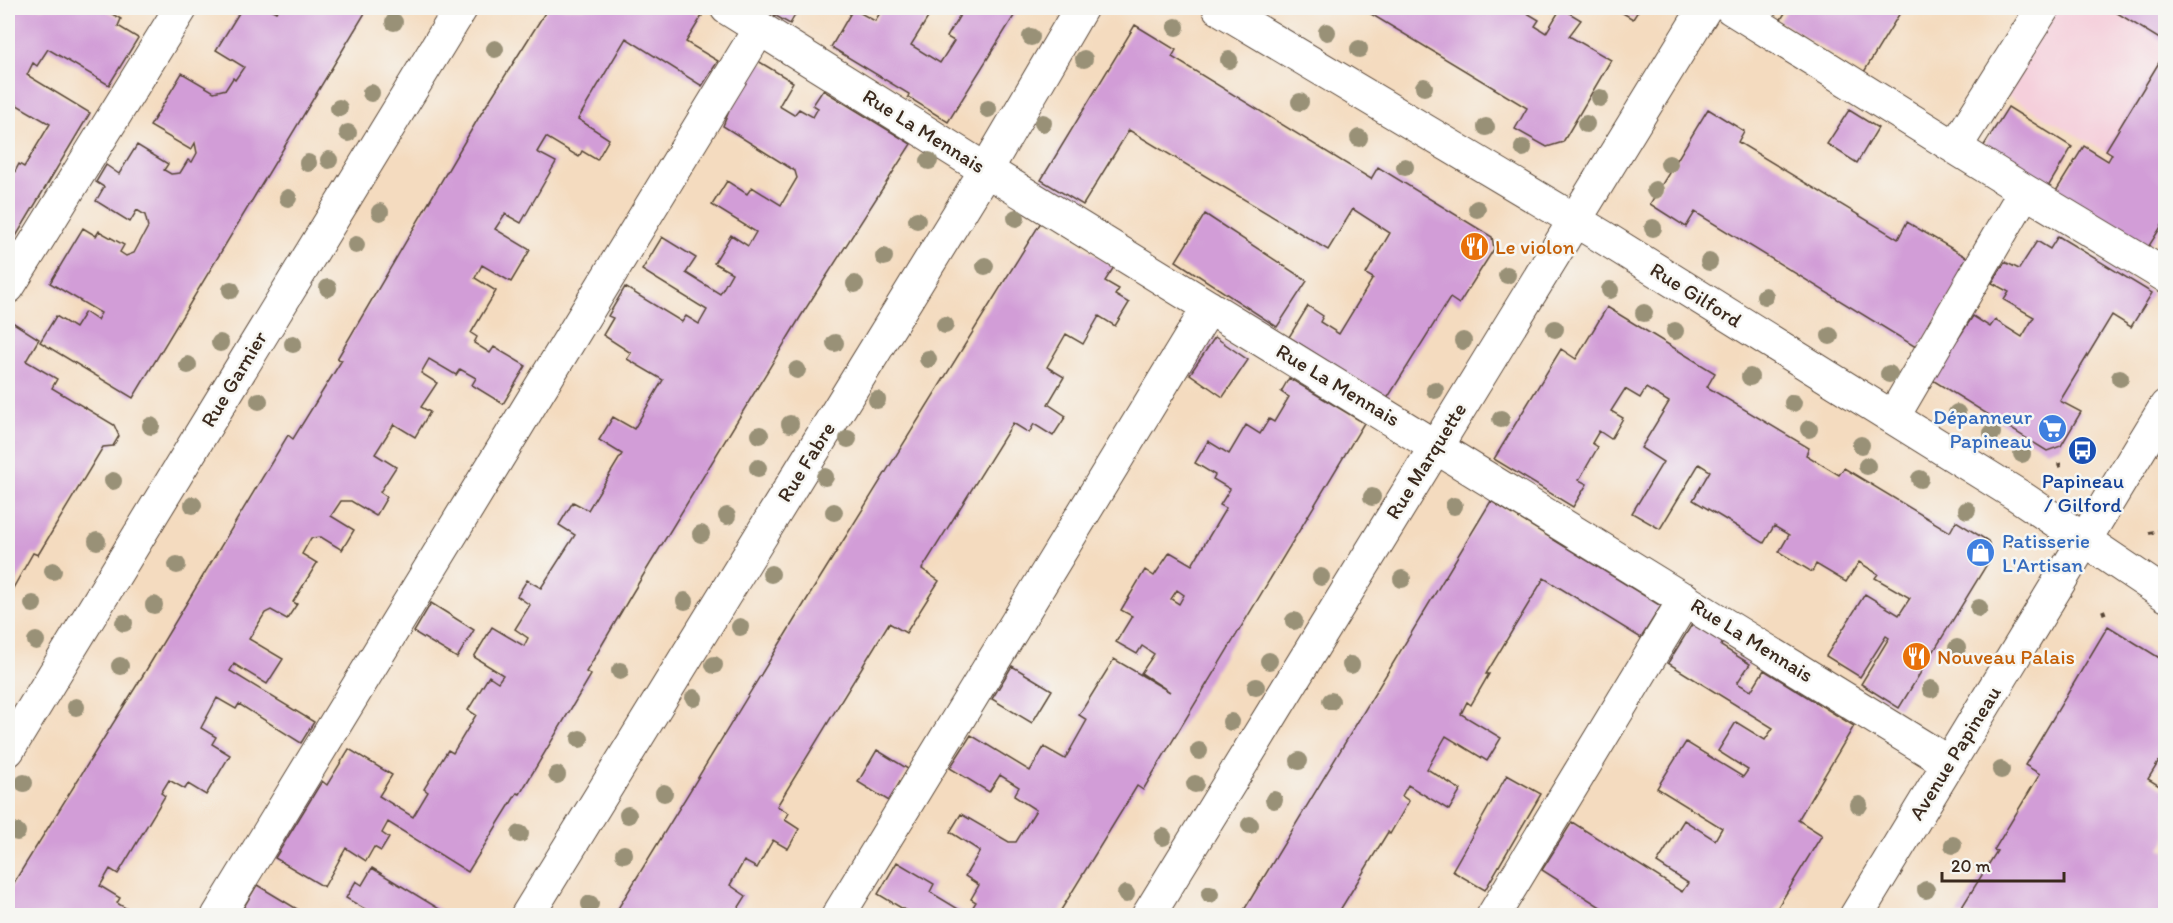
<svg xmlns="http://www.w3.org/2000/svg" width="2173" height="923" viewBox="0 0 2173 923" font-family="Itim,sans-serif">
<rect width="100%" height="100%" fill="#f6f6f2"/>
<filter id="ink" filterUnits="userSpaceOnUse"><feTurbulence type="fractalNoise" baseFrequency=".0167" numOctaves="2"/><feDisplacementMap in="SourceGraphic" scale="12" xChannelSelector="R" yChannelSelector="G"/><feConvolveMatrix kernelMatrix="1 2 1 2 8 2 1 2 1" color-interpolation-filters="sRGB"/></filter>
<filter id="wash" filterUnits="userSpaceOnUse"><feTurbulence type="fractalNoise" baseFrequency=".008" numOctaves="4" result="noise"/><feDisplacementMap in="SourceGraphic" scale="24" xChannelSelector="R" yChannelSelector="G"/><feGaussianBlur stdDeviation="1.35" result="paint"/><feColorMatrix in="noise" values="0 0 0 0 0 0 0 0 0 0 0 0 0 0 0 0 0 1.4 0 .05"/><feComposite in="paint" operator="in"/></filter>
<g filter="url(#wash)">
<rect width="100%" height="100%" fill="#f4dbbf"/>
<path fill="#f5cfdb" d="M2055 8H2122L2165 34V186L2003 93Z"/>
<g id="blocks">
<path fill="#d29dd7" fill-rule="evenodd" d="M8 8H102L121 19 118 26 138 38 109 85 48 49 37 66 33 63 27 75 90 113 9 248 8 247V175L12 177 19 164 24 167 50 124 12 102 8 109Z
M242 8H268L276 12 279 8H368L133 398 40 342 56 316 75 328 85 312 97 320 101 313 50 283 83 228 96 236 99 231 124 245 120 252 126 256 134 253 148 227 145 215 137 210 130 222 96 201 104 187 96 182 106 165 119 174 137 145 168 164 164 170 171 174 180 173 188 160 192 162 197 153 195 143 191 150 150 126 182 73 214 92 226 89 233 78 235 80 244 67 216 50Z
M548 8H688L702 16 686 42 718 61 702 86 626 38 578 119 609 139 597 160 582 151 579 157 546 137 537 152 556 162 521 223 505 214 495 229 530 250 511 282 482 265 475 278 496 291 471 333 477 337 474 343 490 353 494 347 526 366 503 404 472 385 476 378 460 369 456 375 429 359 421 373 437 383 421 407 430 412 415 437 394 424 375 454 396 467 380 492 387 497 376 516 351 501H341L331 516 354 530 342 550 321 537 311 538 302 554 317 563 293 602 297 604 287 619 271 610 265 613 249 639 283 659 267 684 234 664 230 671 314 722 301 743 239 704 236 709 217 698 201 728 216 737 212 744 230 755 206 795 188 784 185 789 169 780 161 793 165 796 118 874 110 869 100 886 120 898 117 903 137 915H8V892L145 672 288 435 293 439 327 384 342 360 337 359 479 117Z
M762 8H799L790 24Z
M883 8H934L911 45 940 63 954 41 947 37 964 8H1019L948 122 908 97 909 94 831 47 853 9 875 21Z
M1361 8H1519L1539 20 1535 26 1546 33 1561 8 1581 20 1569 36 1611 60 1563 142 1547 147 1515 129 1527 108Z
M1614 8H1640L1633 19Z
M1788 8H1903L1864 72 1780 21Z
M2109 8H2160L2166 11V43Z
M1135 25 1176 50 1172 57 1371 179 1378 167 1492 237 1494 249 1459 304 1450 298 1387 399 1289 337 1308 306 1323 316 1320 322 1339 334 1373 278 1366 274 1390 233 1353 209 1328 250 1129 130 1083 205 1041 180Z
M2166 51V219L2147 249 2056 191 2084 146 2108 161 2112 154 2106 150Z
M758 61 793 82 779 106 794 115 799 109 813 117 818 108 813 105 823 90 911 144 801 316 633 592 586 672 591 675 520 794 517 793 468 872 388 822 382 833 389 838 381 851 374 847 366 861 346 848 324 887 275 858 322 781 327 785 349 749 392 775 379 796 413 817 428 792 424 789 448 750 453 753 476 715 468 710 489 676 498 682 503 675 474 657 492 627 524 646 528 638 515 629 530 605 517 596 527 580 541 588 575 535 559 525 573 502 588 510 622 454 599 440 613 417 634 429 663 380 627 359 631 353 603 335 613 318 608 316 625 287 682 322 686 316 699 324 707 310 642 270 662 237 696 258 686 273 720 294 732 273 714 263 731 235 748 246 756 232 712 205 727 181 747 194 752 187 781 205 797 178 795 171 723 126 731 106Z
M2008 107 2072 147 2048 187 1983 147Z
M1708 109 1744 131 1738 142 1898 239 1907 222 1973 261 1919 349 1695 212 1686 227 1650 204Z
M1849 110 1878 128 1857 163 1827 144Z
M1205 214 1307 281 1277 327 1176 261Z
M1041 222 1114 267 1105 281 1119 289 1115 295 1129 303 1115 326 1099 316 1083 344 1066 334 1047 367 1064 377 1048 404 1066 416 1053 436 1034 424 1029 433 1013 423 922 569 939 581 906 633 889 623 777 806 789 813 785 820 799 829 788 849 773 840 757 868 744 861 730 885 746 896 734 915H614L812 591Z
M2058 236 2152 293 2131 327 2112 315 2060 401 2081 412 2061 446 2047 451 1926 376 1952 335 1958 339 1973 316 1990 327 1995 320 2022 337 2034 317 2004 300 2009 292 1992 283 2005 262 2019 269 2037 241 2050 249Z
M1607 307 1715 373 1707 387 1809 448 1806 455 1839 475 1844 468 1950 532 1956 521 1988 541 1992 556 1899 708 1861 684 1889 638 1886 636 1860 677 1826 656 1865 594 1899 615 1910 598 1875 578 1878 574 1859 562 1846 582 1816 564 1812 572 1779 552 1789 535 1774 526 1764 543 1733 524 1693 500 1710 471 1699 464 1660 529 1632 513 1663 462 1641 448 1669 402 1646 388 1640 398 1625 389 1611 411 1623 418 1611 439 1599 431 1592 443 1598 447 1579 480 1587 484 1573 507 1494 459 1561 349 1576 359Z
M9 320 39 339 26 361 57 379 52 388 114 425 119 436 113 446 103 447 38 555 33 553 8 597Z
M1215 337 1248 360 1223 397 1190 374Z
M1289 378 1364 423 1143 790 1137 786 1058 915H913L878 894 897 862 934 884 930 892 968 915 976 902 971 899 979 885 965 876 980 851 950 832 961 814 1009 842H1016L1036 810 1014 796 1019 787 1000 775 989 792 950 768 971 735 1030 771 1044 747 1065 759 1087 720 1079 715 1114 659 1170 692 1141 673 1154 654 1142 646 1137 654 1116 642 1132 616 1121 610 1145 570 1154 576 1170 552 1192 565 1226 508 1220 505 1230 489 1213 479 1215 475 1195 463 1208 441 1229 454 1246 425 1260 434 1269 419 1274 422 1289 397 1281 392ZM1177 590 1184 595 1179 604 1171 599Z
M1491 501 1661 606 1641 638 1544 578 1486 674H1489L1471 705 1467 702 1461 714 1501 738 1487 761 1446 736 1427 769 1461 790 1449 810 1408 785 1402 796 1409 801 1390 834 1388 832 1337 915H1241Z
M431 603 474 630 457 658 414 632Z
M1694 621 1724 639 1721 646 1750 664 1737 683 1751 691 1764 670 1854 726 1798 820 1822 835 1773 915H1613L1542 870 1572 822 1682 892 1688 883 1657 863 1684 820 1715 840 1722 828 1657 788 1686 742 1743 777 1748 770 1718 751 1736 722 1765 740 1773 728 1668 663Z
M2108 626 2166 662V750L2148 779 2166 790V840L2161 848 2166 851V915H1957L1997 851 1994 850 2040 774 2025 765Z
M1012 666 1052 690 1032 723 992 699Z
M877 750 908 769 889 801 858 782Z
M1507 775 1541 794 1485 890 1452 871Z
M372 868 441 910 438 915H375L346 898 356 881 362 885Z
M257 885 307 915H239Z"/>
</g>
</g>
<g filter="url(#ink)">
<use href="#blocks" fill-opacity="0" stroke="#574536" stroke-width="1.5"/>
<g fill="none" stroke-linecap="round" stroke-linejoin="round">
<defs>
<path id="minor" d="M727 8 986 170 1949 763
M1219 8 1603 237 2019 496 2166 595
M1731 8 2025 191 2166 276
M1956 146 2043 8
M8 287 181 8
M1893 417 2025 191
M8 750 461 8
M218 916 760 28
M527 916 986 170 1081 8
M838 916 1209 307
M1148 916 1705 8
M1493 916 1685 599"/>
<path id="major" d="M1856 916 2166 406"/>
</defs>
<use href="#minor" stroke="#574536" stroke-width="35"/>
<use href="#major" stroke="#574536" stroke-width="35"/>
<path stroke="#574536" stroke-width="4" stroke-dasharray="4.5 4.5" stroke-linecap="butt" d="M2059 463 2061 471
M2149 533 2159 531
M2008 545 2017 544
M2103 610 2106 618"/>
<use href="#minor" stroke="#fff" stroke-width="33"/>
<use href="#major" stroke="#fff" stroke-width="33"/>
</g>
<g fill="#999177">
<circle cx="394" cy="22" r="9"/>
<circle cx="1176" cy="27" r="9"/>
<circle cx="1327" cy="32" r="9"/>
<circle cx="1031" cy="37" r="9"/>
<circle cx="495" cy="49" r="9"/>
<circle cx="1359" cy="49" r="9"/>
<circle cx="1084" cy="59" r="9"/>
<circle cx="1229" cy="60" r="9"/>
<circle cx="1424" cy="87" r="9"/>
<circle cx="371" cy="93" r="9"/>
<circle cx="1600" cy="98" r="9"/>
<circle cx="1300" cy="102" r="9"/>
<circle cx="339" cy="108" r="9"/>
<circle cx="988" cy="109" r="9"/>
<circle cx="1043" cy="123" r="9"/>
<circle cx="1586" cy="124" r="9"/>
<circle cx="1486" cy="127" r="9"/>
<circle cx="348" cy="133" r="9"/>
<circle cx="1359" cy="138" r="9"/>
<circle cx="1523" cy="148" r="9"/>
<circle cx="329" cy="160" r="9"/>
<circle cx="929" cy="161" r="9"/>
<circle cx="308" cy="163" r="9"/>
<circle cx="1669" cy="164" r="9"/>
<circle cx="1405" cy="167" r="9"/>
<circle cx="1655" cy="190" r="9"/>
<circle cx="288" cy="198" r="9"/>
<circle cx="1477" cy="209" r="9"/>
<circle cx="380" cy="212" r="9"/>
<circle cx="1016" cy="218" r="9"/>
<circle cx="917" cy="220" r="9"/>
<circle cx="1653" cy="228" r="9"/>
<circle cx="356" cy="245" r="9"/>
<circle cx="884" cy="257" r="9"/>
<circle cx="1709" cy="262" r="9"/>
<circle cx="985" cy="266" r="9"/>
<circle cx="1507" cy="275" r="9"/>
<circle cx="855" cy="284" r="9"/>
<circle cx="328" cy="288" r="9"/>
<circle cx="231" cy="290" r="9"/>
<circle cx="1610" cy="290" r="9"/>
<circle cx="1765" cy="296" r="9"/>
<circle cx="1644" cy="313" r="9"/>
<circle cx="945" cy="325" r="9"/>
<circle cx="1555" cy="329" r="9"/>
<circle cx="1675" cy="331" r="9"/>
<circle cx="1830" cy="336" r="9"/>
<circle cx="1463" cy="341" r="9"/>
<circle cx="220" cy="343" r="9"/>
<circle cx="835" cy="343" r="9"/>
<circle cx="293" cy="344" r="9"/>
<circle cx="928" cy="359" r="9"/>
<circle cx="188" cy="365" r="9"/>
<circle cx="797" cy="370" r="9"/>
<circle cx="1889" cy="374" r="9"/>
<circle cx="1750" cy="377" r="9"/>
<circle cx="2120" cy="378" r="9"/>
<circle cx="1435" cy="390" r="9"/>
<circle cx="877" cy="400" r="9"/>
<circle cx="259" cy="401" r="9"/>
<circle cx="1793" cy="403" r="9"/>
<circle cx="1957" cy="413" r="9"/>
<circle cx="1501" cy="419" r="9"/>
<circle cx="790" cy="424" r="9"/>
<circle cx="151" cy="426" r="9"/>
<circle cx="1809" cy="429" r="9"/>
<circle cx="1992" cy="433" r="9"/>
<circle cx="760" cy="435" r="9"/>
<circle cx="848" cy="439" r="9"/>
<circle cx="1861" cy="445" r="9"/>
<circle cx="2022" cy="454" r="9"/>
<circle cx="1867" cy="466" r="9"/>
<circle cx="758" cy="468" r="9"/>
<circle cx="825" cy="477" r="9"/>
<circle cx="1920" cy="479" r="9"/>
<circle cx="113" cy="481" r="9"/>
<circle cx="1372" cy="497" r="9"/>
<circle cx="193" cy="505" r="9"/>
<circle cx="1454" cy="506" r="9"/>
<circle cx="1967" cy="510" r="9"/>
<circle cx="834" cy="512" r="9"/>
<circle cx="727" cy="516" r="9"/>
<circle cx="701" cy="534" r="9"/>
<circle cx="97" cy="541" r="9"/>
<circle cx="177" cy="565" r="9"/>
<circle cx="53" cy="571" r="9"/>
<circle cx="771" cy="574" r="9"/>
<circle cx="1321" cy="577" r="9"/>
<circle cx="1402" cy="579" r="9"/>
<circle cx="685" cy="601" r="9"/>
<circle cx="33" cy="604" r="9"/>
<circle cx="154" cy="605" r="9"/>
<circle cx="1979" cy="608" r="9"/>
<circle cx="1294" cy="621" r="9"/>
<circle cx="124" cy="623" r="9"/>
<circle cx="740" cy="627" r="9"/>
<circle cx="36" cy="641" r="9"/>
<circle cx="1957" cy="648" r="9"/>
<circle cx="1269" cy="661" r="9"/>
<circle cx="714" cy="665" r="9"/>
<circle cx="1351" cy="665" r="9"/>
<circle cx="120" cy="666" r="9"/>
<circle cx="620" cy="671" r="9"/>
<circle cx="1256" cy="687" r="9"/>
<circle cx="1931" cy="689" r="9"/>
<circle cx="694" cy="698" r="9"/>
<circle cx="1331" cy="701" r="9"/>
<circle cx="76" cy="707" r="9"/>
<circle cx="1231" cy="722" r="9"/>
<circle cx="580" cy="739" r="9"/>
<circle cx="1199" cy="751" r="9"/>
<circle cx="1299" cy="761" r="9"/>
<circle cx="2001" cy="770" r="9"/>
<circle cx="557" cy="775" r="9"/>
<circle cx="24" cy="783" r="9"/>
<circle cx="1195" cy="784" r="9"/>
<circle cx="664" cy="793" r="9"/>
<circle cx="1274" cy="800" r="9"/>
<circle cx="1859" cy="805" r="9"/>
<circle cx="628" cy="815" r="9"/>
<circle cx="1250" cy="825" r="9"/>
<circle cx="17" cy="832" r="9"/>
<circle cx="520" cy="834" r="9"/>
<circle cx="1163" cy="837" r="9"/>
<circle cx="1953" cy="845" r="9"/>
<circle cx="624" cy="854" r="9"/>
<circle cx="1926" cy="890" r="9"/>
<circle cx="1126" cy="894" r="9"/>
<circle cx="1210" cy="894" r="9"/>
<circle cx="590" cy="904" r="9"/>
</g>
</g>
<defs>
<symbol id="restaurant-disc" viewBox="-11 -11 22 22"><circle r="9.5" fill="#e8710a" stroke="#f6f6f2"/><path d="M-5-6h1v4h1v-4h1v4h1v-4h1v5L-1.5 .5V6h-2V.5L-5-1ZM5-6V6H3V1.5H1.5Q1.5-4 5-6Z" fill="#fff"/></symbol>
<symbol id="supermarket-disc" viewBox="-11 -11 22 22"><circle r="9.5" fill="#3f7fe0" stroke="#f6f6f2"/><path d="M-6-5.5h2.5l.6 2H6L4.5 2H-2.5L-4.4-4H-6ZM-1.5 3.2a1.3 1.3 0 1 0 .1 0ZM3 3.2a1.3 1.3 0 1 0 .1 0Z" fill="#fff"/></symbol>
<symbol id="bus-disc" viewBox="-11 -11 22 22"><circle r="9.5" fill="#1a4fb4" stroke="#f6f6f2"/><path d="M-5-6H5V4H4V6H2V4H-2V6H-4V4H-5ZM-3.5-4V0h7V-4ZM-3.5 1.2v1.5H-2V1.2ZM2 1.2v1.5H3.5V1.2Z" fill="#fff"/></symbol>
<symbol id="shop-disc" viewBox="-11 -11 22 22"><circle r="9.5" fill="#3f7fe0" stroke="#f6f6f2"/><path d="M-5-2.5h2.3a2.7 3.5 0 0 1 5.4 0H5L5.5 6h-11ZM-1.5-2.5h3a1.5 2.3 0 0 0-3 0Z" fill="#fff"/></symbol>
</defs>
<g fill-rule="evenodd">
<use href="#restaurant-disc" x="1458" y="230" width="33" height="33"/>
<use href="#supermarket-disc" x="2036" y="412" width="33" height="33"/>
<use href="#bus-disc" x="2066" y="434" width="33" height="33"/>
<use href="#shop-disc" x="1964" y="536" width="33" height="33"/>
<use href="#restaurant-disc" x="1900" y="640" width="33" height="33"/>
</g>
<g text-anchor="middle" stroke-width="5" stroke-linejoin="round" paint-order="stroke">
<g font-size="21" fill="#3b2a1e" stroke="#f6f6f2">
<text transform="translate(924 131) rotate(32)" y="7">Rue La Mennais</text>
<text transform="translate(1696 295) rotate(32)" y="7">Rue Gilford</text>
<text transform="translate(234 379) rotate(-59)" y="7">Rue Garnier</text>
<text transform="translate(1338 385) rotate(31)" y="7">Rue La Mennais</text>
<text transform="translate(1426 461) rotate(-58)" y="7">Rue Marquette</text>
<text transform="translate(806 462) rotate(-58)" y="7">Rue Fabre</text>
<text transform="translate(1752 640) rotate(32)" y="7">Rue La Mennais</text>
<text transform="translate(1955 753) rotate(-58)" y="7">Avenue Papineau</text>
</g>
<g font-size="21" fill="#c56008" stroke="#f6f6f2" text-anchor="start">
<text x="1495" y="254">Le violon</text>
<text x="1937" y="664">Nouveau Palais</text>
</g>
<g font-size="21" fill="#366cbe" stroke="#f6f6f2" text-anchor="end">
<text x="2032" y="424">Dépanneur<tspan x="2032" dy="24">Papineau</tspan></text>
<text x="2002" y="548" text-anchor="start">Patisserie<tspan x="2002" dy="24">L'Artisan</tspan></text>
</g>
<g font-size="21" fill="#164399" stroke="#f6f6f2">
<text x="2083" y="488">Papineau<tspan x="2083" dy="24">/ Gilford</tspan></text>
</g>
</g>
<rect width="2173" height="923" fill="none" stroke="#f6f6f2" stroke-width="30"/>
<path d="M1942 872v9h122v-9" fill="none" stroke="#3b2a1e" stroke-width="3"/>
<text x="1951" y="872" font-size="18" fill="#3b2a1e" stroke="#f6f6f2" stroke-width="4.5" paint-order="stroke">20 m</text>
</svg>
